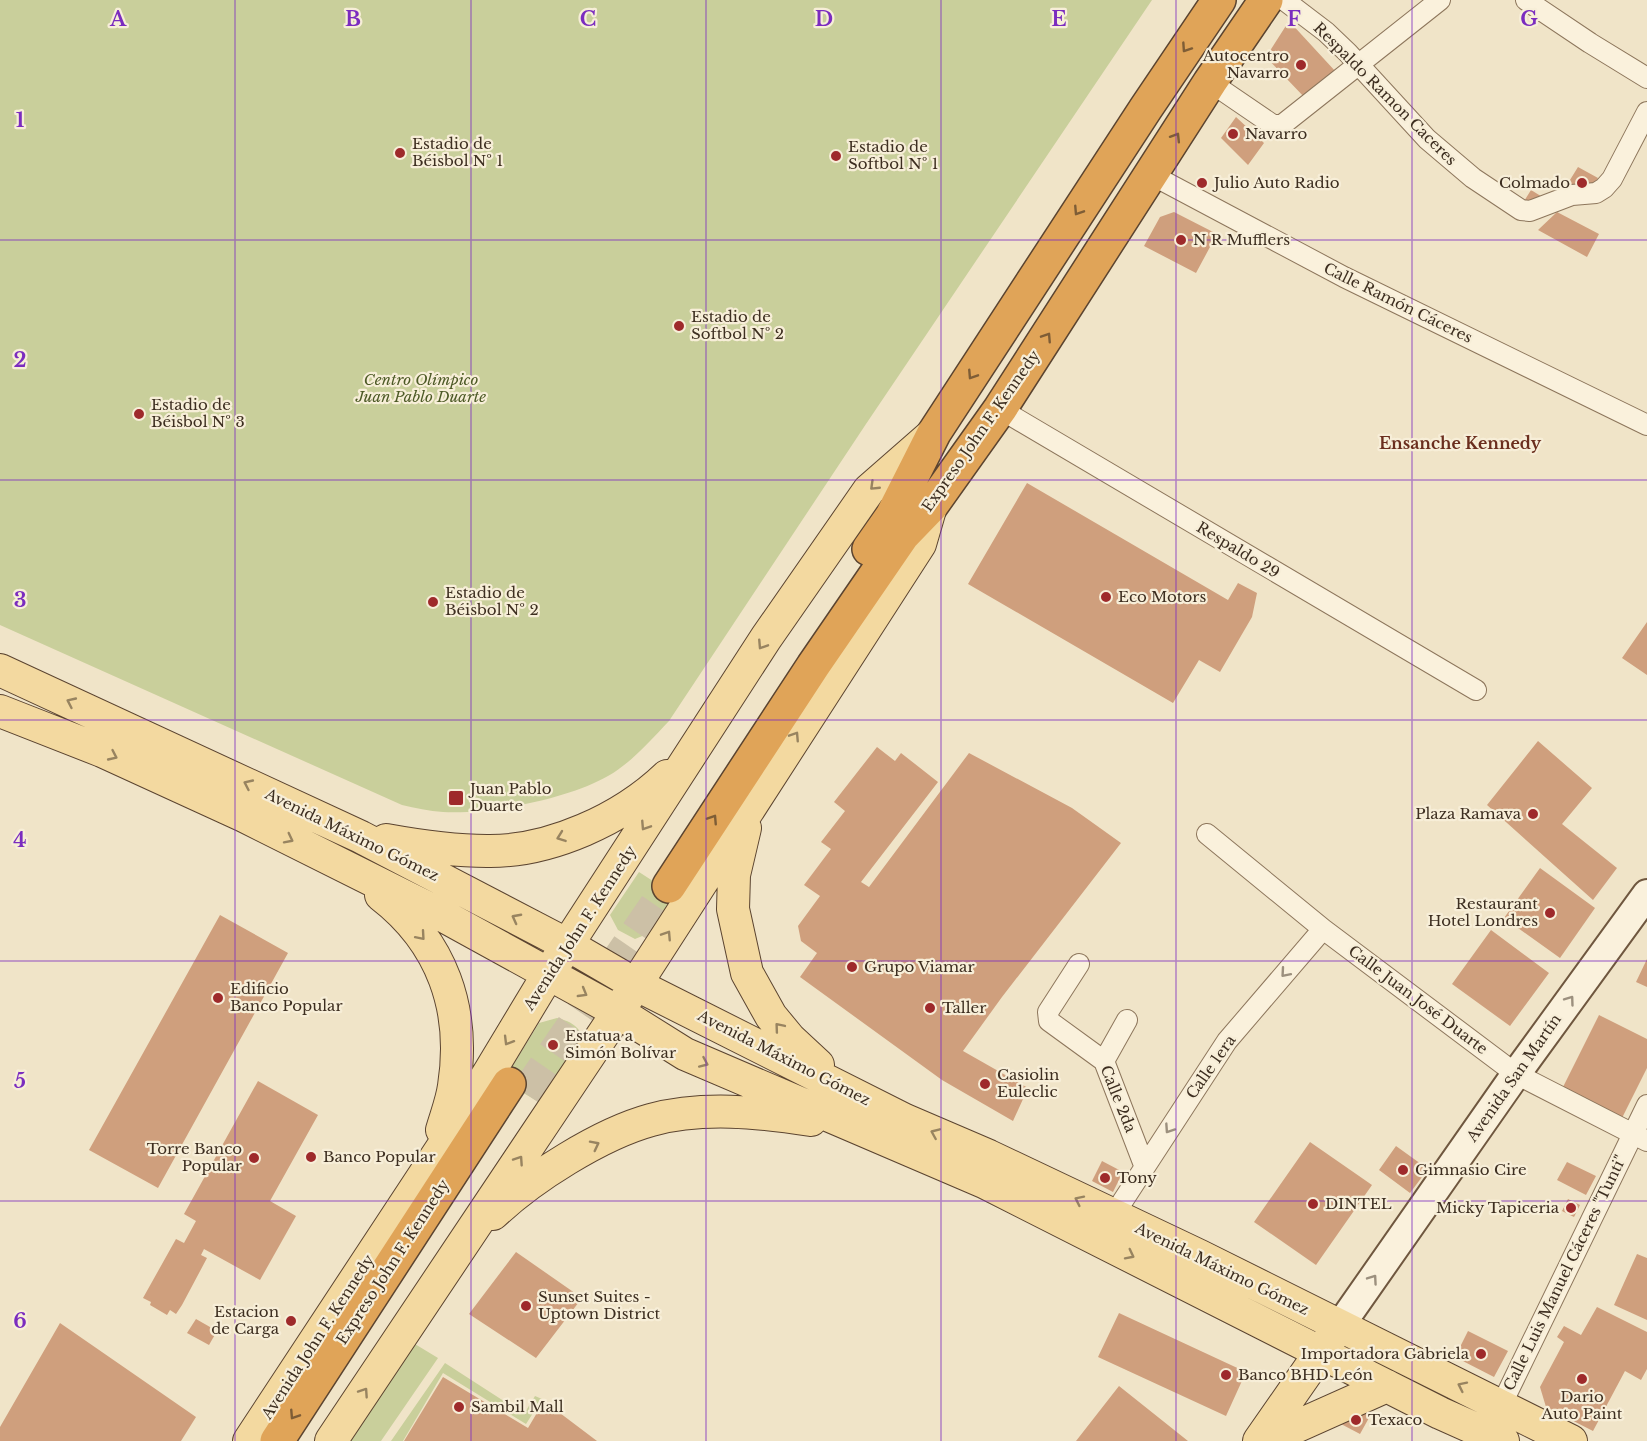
<svg xmlns="http://www.w3.org/2000/svg" width="1647" height="1441" viewBox="0 0 1647 1441" font-family="'Libre Baskerville',serif">
<rect width="100%" height="100%" fill="#f0e4c8"/>
<path fill="#c9cf9b" d="M0 0H1152L866 424 669 721C650 741 631 763 608 776 568 799 487 815 443 812 429 811 415 808 402 805L0 625Z
M639 872 676 896 652 932 635 939 618 930 610 915Z
M557 1018C573 1022 580 1027 585 1043L544 1105 503 1081 539 1023Z
M405 1338 438 1358 381 1441H337Z
M445 1363 524 1414 535 1396 542 1399 526 1424 443 1373 403 1441H391Z"/>
<path fill="#cf9f7d" d="M1289 21 1336 72 1306 99 1266 57Z
M1236 117 1264 143 1248 165 1221 138Z
M1578 167 1598 178 1592 188H1565Z
M1531 190 1544 198 1521 206Z
M1174 212 1217 234 1196 273 1144 246 1160 217Z
M1557 212 1599 234 1587 257 1538 230Z
M1027 483 1228 600 1238 583 1257 593 1252 617 1220 672 1199 660 1173 703 968 584Z
M1647 622V675L1622 658Z
M1538 741 1592 788 1562 824 1617 868 1593 900 1487 805Z
M877 747 895 761 901 753 938 782 861 882 869 887 969 753 1072 808 1121 843 1002 997 963 1051 1028 1088 1013 1121 942 1080 800 977 817 953 801 941 798 926 820 896 804 885 831 849 821 842 845 811 834 802Z
M1540 868 1595 908 1560 958 1504 918Z
M220 915 288 953 158 1188 89 1150Z
M1491 930 1549 973 1510 1026 1452 984Z
M1647 959V987L1636 982Z
M1599 1015 1647 1039V1068L1622 1118 1562 1089Z
M258 1081 318 1115 270 1201 296 1216 260 1280 204 1249 201 1255 207 1258 182 1305 176 1314 170 1310 167 1315 150 1305 151 1302 143 1298 176 1239 184 1243 196 1221 184 1214Z
M1310 1142 1372 1185 1316 1265 1254 1222Z
M1396 1146 1428 1169 1410 1193 1379 1170Z
M1102 1161 1123 1172 1113 1192 1092 1181Z
M1567 1162 1596 1176 1586 1195 1557 1180Z
M1568 1199 1580 1205 1574 1217 1562 1211Z
M516 1252 582 1298 536 1358 469 1314Z
M1637 1254 1647 1258V1320L1614 1305Z
M1597 1307 1647 1332V1369L1641 1380 1625 1371 1593 1431 1546 1407 1540 1387 1564 1342 1557 1337 1564 1326 1581 1335Z
M1119 1313 1246 1372 1226 1416 1098 1357Z
M196 1319 217 1331 209 1345 187 1333Z
M60 1323 196 1417 181 1441H0V1427Z
M1468 1331 1508 1351 1494 1377 1455 1357Z
M443 1377 528 1428 544 1401 597 1441H404Z
M1119 1386 1188 1441H1076Z
M1351 1406 1370 1416 1360 1434 1341 1424Z"/>
<g fill="none" stroke-linecap="round" stroke-linejoin="round">
<path stroke="#ccc0a6" stroke-width="33" stroke-dasharray="33 16" stroke-linecap="butt" d="M526 1094 669 886"/>
<defs>
<path id="street" d="M1284 0 1326 32 1348 53 1427 139 1473 178 1521 210 1530 211 1572 195 1596 193 1604 188 1612 179 1647 112
M1526 0 1590 43 1647 78
M1210 82 1273 125H1282L1440 0
M1152 175 1344 277 1647 425
M1000 409 1476 690
M1207 834 1323 929 1516 1074 1647 1141
M1079 964 1048 1012 1049 1021 1104 1061 1144 1165
M1104 1061 1127 1020
M1113 1216 1227 1041 1323 929
M1496 1416 1647 1105"/>
<path id="secondary" d="M1339 1327 1516 1074 1647 894"/>
<path id="primary" d="M0 670 361 837 568 945 635 984 905 1120 989 1156 1200 1256 1571 1441
M0 711 102 751 244 816 440 914 618 1012 685 1054 984 1182 1440 1413 1503 1441
M745 828 734 875 733 909 747 973 771 1016 790 1039 818 1065
M386 840C419 846 453 851 487 851 550 852 622 819 667 776
M381 895C442 942 466 1009 454 1086 452 1101 446 1116 442 1130
M493 1214C531 1178 600 1134 651 1120 702 1106 760 1112 811 1120
M249 1441 461 1119 549 973 766 638 869 490 933 434
M331 1441 618 1012 920 544 931 506
M1259 1441 1332 1336
M1264 1441 1387 1386"/>
<path id="highway" d="M869 549 892 516 934 433 1146 108 1219 0
M669 886 813 666 903 535 931 506 1000 409 1210 82 1266 0
M277 1441 509 1084"/>
</defs>
<use href="#street" stroke="#8d765c" stroke-width="22"/>
<use href="#secondary" stroke="#6f573f" stroke-width="32"/>
<use href="#primary" stroke="#5b4430" stroke-width="34"/>
<use href="#highway" stroke="#5b4430" stroke-width="36"/>
<use href="#street" stroke="#faf1dc" stroke-width="20"/>
<use href="#secondary" stroke="#faf1dc" stroke-width="28"/>
<use href="#primary" stroke="#f3d9a0" stroke-width="32"/>
<use href="#highway" stroke="#e0a458" stroke-width="33"/>
</g>
<defs><path id="oneway-chevron" d="M-2-3.5L2.5 0L-2 3.5" fill="none" stroke-width="1.6" stroke-linecap="round" stroke-linejoin="round" transform="scale(1.5)"/></defs>
<g stroke="#7e5d36">
<use href="#oneway-chevron" transform="translate(1186 48) rotate(124)"/>
<use href="#oneway-chevron" transform="translate(1176 137) rotate(-58)"/>
<use href="#oneway-chevron" transform="translate(1078 211) rotate(123)"/>
<use href="#oneway-chevron" transform="translate(1047 337) rotate(-57)"/>
<use href="#oneway-chevron" transform="translate(972 375) rotate(123)"/>
<use href="#oneway-chevron" transform="translate(713 819) rotate(-57)"/>
<use href="#oneway-chevron" transform="translate(294 1415) rotate(123)"/>
</g>
<g stroke="#988460">
<use href="#oneway-chevron" transform="translate(874 486) rotate(136)"/>
<use href="#oneway-chevron" transform="translate(762 645) rotate(123)"/>
<use href="#oneway-chevron" transform="translate(71 702) rotate(-155)"/>
<use href="#oneway-chevron" transform="translate(795 736) rotate(-57)"/>
<use href="#oneway-chevron" transform="translate(113 756) rotate(25)"/>
<use href="#oneway-chevron" transform="translate(248 784) rotate(-155)"/>
<use href="#oneway-chevron" transform="translate(645 826) rotate(123)"/>
<use href="#oneway-chevron" transform="translate(561 837) rotate(160)"/>
<use href="#oneway-chevron" transform="translate(289 839) rotate(27)"/>
<use href="#oneway-chevron" transform="translate(516 918) rotate(-152)"/>
<use href="#oneway-chevron" transform="translate(667 935) rotate(-57)"/>
<use href="#oneway-chevron" transform="translate(421 936) rotate(49)"/>
<use href="#oneway-chevron" transform="translate(583 993) rotate(30)"/>
<use href="#oneway-chevron" transform="translate(779 1027) rotate(-130)"/>
<use href="#oneway-chevron" transform="translate(508 1041) rotate(121)"/>
<use href="#oneway-chevron" transform="translate(704 1063) rotate(24)"/>
<use href="#oneway-chevron" transform="translate(935 1133) rotate(-157)"/>
<use href="#oneway-chevron" transform="translate(595 1145) rotate(-27)"/>
<use href="#oneway-chevron" transform="translate(519 1160) rotate(-56)"/>
<use href="#oneway-chevron" transform="translate(1079 1200) rotate(-154)"/>
<use href="#oneway-chevron" transform="translate(1130 1255) rotate(27)"/>
<use href="#oneway-chevron" transform="translate(1462 1386) rotate(-154)"/>
<use href="#oneway-chevron" transform="translate(364 1392) rotate(-56)"/>
</g>
<g stroke="#9c907e">
<use href="#oneway-chevron" transform="translate(1285 973) rotate(131)"/>
<use href="#oneway-chevron" transform="translate(1570 1000) rotate(-54)"/>
<use href="#oneway-chevron" transform="translate(1169 1129) rotate(124)"/>
<use href="#oneway-chevron" transform="translate(1373 1279) rotate(-55)"/>
</g>
<path fill="none" stroke="#7b2cbf" stroke-width="1.5" stroke-opacity="0.55" d="M235 0V1441M471 0V1441M706 0V1441M941 0V1441M1176 0V1441M1412 0V1441M0 240H1647M0 480H1647M0 720H1647M0 961H1647M0 1201H1647"/>
<g fill="#9e2a2b" stroke="#f7eed8" stroke-width="2">
<circle cx="1301" cy="65" r="6"/>
<circle cx="1233" cy="134" r="6"/>
<circle cx="400" cy="153" r="6"/>
<circle cx="836" cy="156" r="6"/>
<circle cx="1202" cy="183" r="6"/>
<circle cx="1582" cy="183" r="6"/>
<circle cx="1181" cy="240" r="6"/>
<circle cx="679" cy="326" r="6"/>
<circle cx="139" cy="414" r="6"/>
<circle cx="1106" cy="597" r="6"/>
<circle cx="433" cy="602" r="6"/>
<rect x="448" y="790" width="16" height="16" rx="3"/>
<circle cx="1533" cy="814" r="6"/>
<circle cx="1550" cy="913" r="6"/>
<circle cx="852" cy="967" r="6"/>
<circle cx="218" cy="998" r="6"/>
<circle cx="930" cy="1008" r="6"/>
<circle cx="553" cy="1045" r="6"/>
<circle cx="985" cy="1084" r="6"/>
<circle cx="311" cy="1157" r="6"/>
<circle cx="254" cy="1158" r="6"/>
<circle cx="1403" cy="1170" r="6"/>
<circle cx="1105" cy="1178" r="6"/>
<circle cx="1313" cy="1204" r="6"/>
<circle cx="1571" cy="1208" r="6"/>
<circle cx="526" cy="1306" r="6"/>
<circle cx="291" cy="1321" r="6"/>
<circle cx="1481" cy="1354" r="6"/>
<circle cx="1226" cy="1375" r="6"/>
<circle cx="1582" cy="1379" r="6"/>
<circle cx="459" cy="1407" r="6"/>
<circle cx="1356" cy="1420" r="6"/>
</g>
<g text-anchor="middle" stroke-width="4.5" stroke-linejoin="round" paint-order="stroke">
<g font-size="15" fill="#3d2e20" stroke="#f7eed8" text-anchor="start">
<text x="1289" y="61" text-anchor="end">Autocentro<tspan x="1289" dy="17">Navarro</tspan></text>
<text x="1245" y="139">Navarro</text>
<text x="412" y="149">Estadio de<tspan x="412" dy="17">Béisbol Nº 1</tspan></text>
<text x="848" y="152">Estadio de<tspan x="848" dy="17">Softbol Nº 1</tspan></text>
<text x="1214" y="188">Julio Auto Radio</text>
<text x="1570" y="188" text-anchor="end">Colmado</text>
<text x="1193" y="245">N R Mufflers</text>
<text x="691" y="322">Estadio de<tspan x="691" dy="17">Softbol Nº 2</tspan></text>
<text x="151" y="410">Estadio de<tspan x="151" dy="17">Béisbol Nº 3</tspan></text>
<text x="445" y="598">Estadio de<tspan x="445" dy="17">Béisbol Nº 2</tspan></text>
<text x="1118" y="602">Eco Motors</text>
<text x="470" y="794">Juan Pablo<tspan x="470" dy="17">Duarte</tspan></text>
<text x="1521" y="819" text-anchor="end">Plaza Ramava</text>
<text x="1538" y="909" text-anchor="end">Restaurant<tspan x="1538" dy="17">Hotel Londres</tspan></text>
<text x="864" y="972">Grupo Viamar</text>
<text x="230" y="994">Edificio<tspan x="230" dy="17">Banco Popular</tspan></text>
<text x="942" y="1013">Taller</text>
<text x="565" y="1041">Estatua a<tspan x="565" dy="17">Simón Bolívar</tspan></text>
<text x="997" y="1080">Casiolin<tspan x="997" dy="17">Euleclic</tspan></text>
<text x="242" y="1154" text-anchor="end">Torre Banco<tspan x="242" dy="17">Popular</tspan></text>
<text x="323" y="1162">Banco Popular</text>
<text x="1415" y="1175">Gimnasio Cire</text>
<text x="1117" y="1183">Tony</text>
<text x="1325" y="1209">DINTEL</text>
<text x="1559" y="1213" text-anchor="end">Micky Tapiceria</text>
<text x="538" y="1302">Sunset Suites -<tspan x="538" dy="17">Uptown District</tspan></text>
<text x="279" y="1317" text-anchor="end">Estacion<tspan x="279" dy="17">de Carga</tspan></text>
<text x="1469" y="1359" text-anchor="end">Importadora Gabriela</text>
<text x="1238" y="1380">Banco BHD León</text>
<text x="1582" y="1402" text-anchor="middle">Dario<tspan x="1582" dy="17">Auto Paint</tspan></text>
<text x="471" y="1412">Sambil Mall</text>
<text x="1368" y="1425">Texaco</text>
</g>
<g font-size="15" fill="#3d2e20" stroke="#f7eed8">
<text transform="translate(1385 94) rotate(45)" y="5">Respaldo Ramon Caceres</text>
<text transform="translate(1398 303) rotate(26)" y="5">Calle Ramón Cáceres</text>
<text transform="translate(981 431) rotate(-55)" y="5">Expreso John F. Kennedy</text>
<text transform="translate(1238 550) rotate(31)" y="5">Respaldo 29</text>
<text transform="translate(352 835) rotate(26)" y="5">Avenida Máximo Gómez</text>
<text transform="translate(580 928) rotate(-57)" y="5">Avenida John F. Kennedy</text>
<text transform="translate(1418 1000) rotate(37)" y="5">Calle Juan José Duarte</text>
<text transform="translate(784 1058) rotate(27)" y="5">Avenida Máximo Gómez</text>
<text transform="translate(1211 1067) rotate(-55)" y="5">Calle 1era</text>
<text transform="translate(1514 1078) rotate(-55)" y="5">Avenida San Martín</text>
<text transform="translate(1118 1099) rotate(68)" y="5">Calle 2da</text>
<text transform="translate(393 1262) rotate(-57)" y="5">Expreso John F. Kennedy</text>
<text transform="translate(1222 1269) rotate(26)" y="5">Avenida Máximo Gómez</text>
<text transform="translate(1565 1273) rotate(-64)" y="5">Calle Luis Manuel Cáceres "Tunti"</text>
<text transform="translate(318 1337) rotate(-57)" y="5">Avenida John F. Kennedy</text>
</g>
<g font-size="15" font-style="italic" fill="#4d5a26" stroke="#f7eed8">
<text x="421" y="385">Centro Olímpico<tspan x="421" dy="17">Juan Pablo Duarte</tspan></text>
</g>
<g font-size="16" font-weight="bold" fill="#6b2e1e" stroke="#f7eed8">
<text x="1460" y="449">Ensanche Kennedy</text>
</g>
</g>
<g font-size="20" text-anchor="middle" font-weight="bold" fill="#7b2cbf" stroke="#f7eed8" stroke-width="4.5" stroke-linejoin="round" paint-order="stroke">
<text x="118" y="26">A</text>
<text x="353" y="26">B</text>
<text x="588" y="26">C</text>
<text x="824" y="26">D</text>
<text x="1059" y="26">E</text>
<text x="1294" y="26">F</text>
<text x="1529" y="26">G</text>
<text x="20" y="127">1</text>
<text x="20" y="367">2</text>
<text x="20" y="607">3</text>
<text x="20" y="847">4</text>
<text x="20" y="1088">5</text>
<text x="20" y="1328">6</text>
</g>
</svg>
